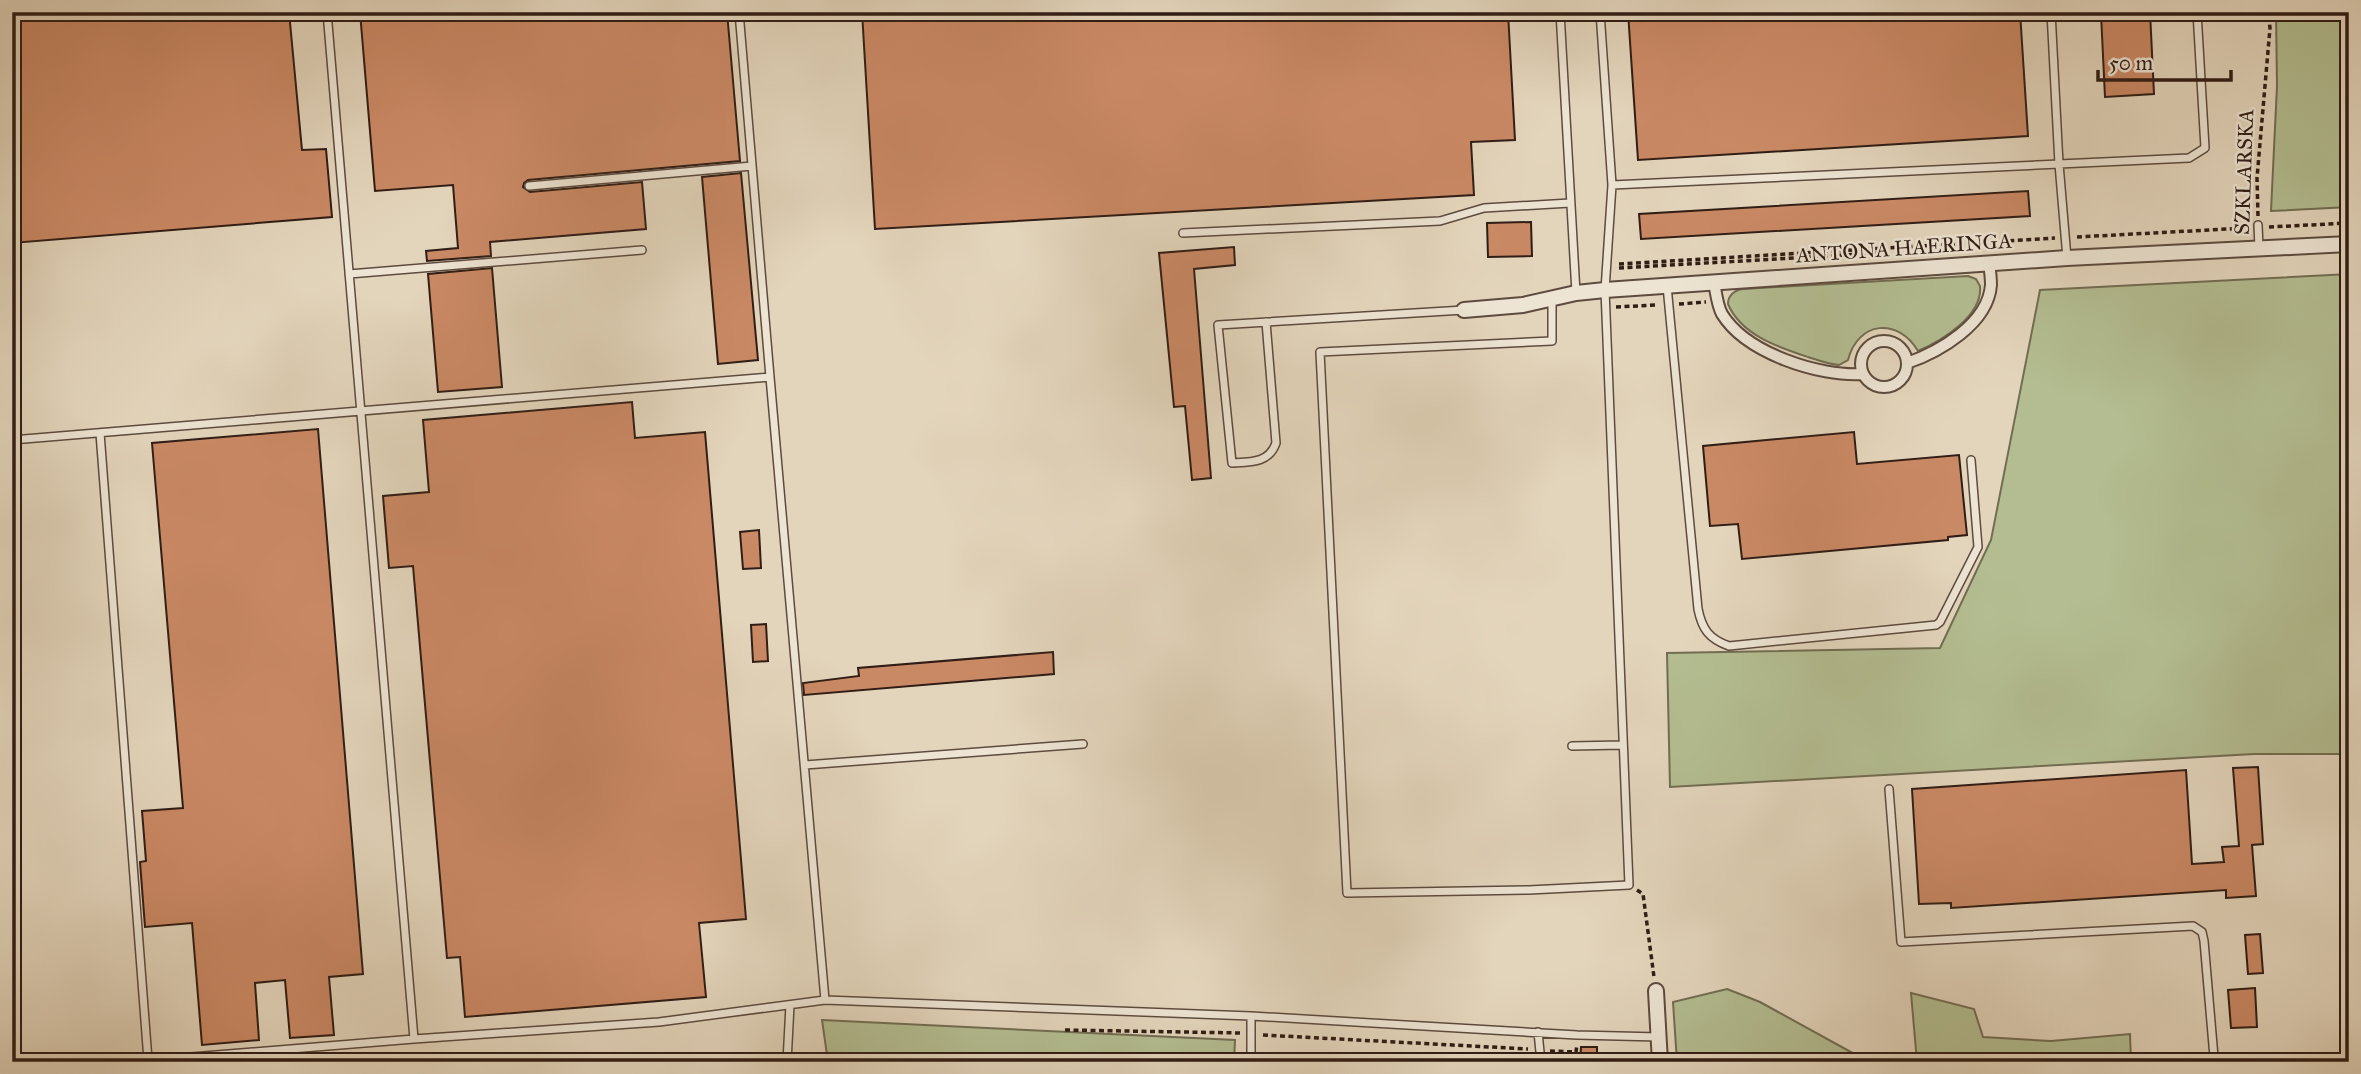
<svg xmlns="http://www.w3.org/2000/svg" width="2361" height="1074" viewBox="0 0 2361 1074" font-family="'IM FELL Great Primer',serif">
<rect width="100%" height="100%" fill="#e3d5bc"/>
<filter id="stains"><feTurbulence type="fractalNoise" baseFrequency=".00286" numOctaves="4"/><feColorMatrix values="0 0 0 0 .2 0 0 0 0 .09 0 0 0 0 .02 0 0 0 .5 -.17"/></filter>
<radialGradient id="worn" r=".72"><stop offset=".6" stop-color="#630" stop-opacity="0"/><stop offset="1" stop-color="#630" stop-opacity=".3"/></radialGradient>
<path fill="#b3bd91" stroke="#726d53" stroke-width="2" d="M2276 12H2349V207L2271 211 2277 86Z
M2349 274V754H2254L1670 787 1667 653 1940 648 1991 540 2040 290Z
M1968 276 1976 279 1980 286C1983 316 1941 341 1918 351 1898 317 1858 321 1848 360L1839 365C1828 364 1818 360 1808 357 1778 347 1741 335 1728 304 1728 295 1735 290 1743 289Z
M1727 989 1760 1002 1869 1062H1677L1673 1002Z
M1911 993 1974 1009 1983 1037 2051 1041 2130 1034 2131 1062H1917Z
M822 1020 1235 1040 1234 1062H1132L1049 1056V1062H828Z"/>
<path fill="#ca8965" stroke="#301d15" stroke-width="2" d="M12 12H289L302 150 326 149 332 217 12 243Z
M360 12H727L740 161 528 180 524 183 523 187 530 192 642 182 646 229 490 242 491 256 427 261 426 251 458 248 453 185 375 191Z
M862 12H1508L1515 140 1471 142 1474 195 875 229Z
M1628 12H2020L2028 136 1638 160Z
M2150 12 2154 94 2105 97 2101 14Z
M741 173 758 360 718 364 702 177Z
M2028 191 2030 216 1641 239 1639 214Z
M1531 222 1532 256 1488 257 1487 223Z
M1234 247 1235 265 1194 269 1211 478 1192 480 1185 406 1174 407 1159 253Z
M492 268 502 387 438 392 428 274Z
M632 402 635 438 705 432 746 919 699 923 706 997 465 1017 460 957 447 958 413 566 389 568 383 496 429 492 423 420Z
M318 429 363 974 329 977 334 1035 290 1038 285 980 255 983 259 1040 202 1045 192 923 145 927 140 862 146 861 142 811 183 808 152 443Z
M1854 432 1857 464 1959 455 1967 535 1948 537V540L1742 559 1738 524 1710 526 1703 446Z
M759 530 761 568 743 569 740 532Z
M766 624 768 661 753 662 751 625Z
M1053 652 1054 674 804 695 803 683 859 676 858 668Z
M2258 767 2263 844 2252 845 2256 896 2226 898V890L1951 908V903L1919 904 1912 789 2186 770 2192 864 2224 862 2222 847 2239 846 2233 768Z
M2260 934 2263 973 2248 974 2245 935Z
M2255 988 2257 1027 2231 1028 2228 990Z
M1581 1047H1597V1062H1580Z"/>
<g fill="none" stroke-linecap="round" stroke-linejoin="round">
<defs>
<path id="service" d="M739 12 770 377
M1560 12 1576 293
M2051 12 2059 164 2067 258
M1612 185 2189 158 2205 148 2197 12
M529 186 752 166
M2258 225 2259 248
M1183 233 1440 221 1484 208 1570 203
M349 274 642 250
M1667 286 1698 609C1702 629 1709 639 1729 646L1936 625 1940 622 1978 547 1971 460
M1552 299V341L1320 352 1347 893 1529 890 1629 885 1605 290 1612 185 1600 12
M1266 322 1276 443C1269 463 1251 462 1232 463L1218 325 1464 310
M100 433 148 1060
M12 440 770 377 825 1000 659 1022 414 1039
M1572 746 1622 745
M805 765 1083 744
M1889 789 1901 942 2193 926 2202 932 2204 941 2214 1057 2234 1062
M2345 795H2349
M825 1000 1251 1016 1577 1035 1659 1037
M1251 1016V1062
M1538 1032 1541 1062
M129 1062 414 1039 327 12
M787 1062 790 1005"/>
<path id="pedestrian" d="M1714 282C1716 292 1717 305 1722 314 1746 353 1819 377 1863 374
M1861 364a23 23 0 1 1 46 0a23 23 0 1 1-46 0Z
M1907 363C1939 352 1988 324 1991 285 1991 278 1990 270 1989 263"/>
<path id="minor" d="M1464 310 1523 305 1576 293 1605 290 2067 258 2349 244
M1656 991 1660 1062"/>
</defs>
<use href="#service" stroke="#5d4b3f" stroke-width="10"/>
<use href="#pedestrian" stroke="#5d4b3f" stroke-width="14"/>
<use href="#minor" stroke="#5d4b3f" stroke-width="18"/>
<path stroke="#301d15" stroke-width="3.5" stroke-dasharray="5 3.5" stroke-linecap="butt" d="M2258 216 2257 178 2270 28 2268 12
M2269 227 2349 223
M2077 237 2247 228
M1619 264 2055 238
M1619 268 1880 253
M1679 304 1706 302
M1616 307 1657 305
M1637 890 1643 894 1654 977
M1065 1030 1242 1033
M1263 1035 1528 1049
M1550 1051 1576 1052 1577 1044"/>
<use href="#service" stroke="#ede4d3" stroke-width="7"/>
<use href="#pedestrian" stroke="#ede4d3" stroke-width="10"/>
<use href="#minor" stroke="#ede4d3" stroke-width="14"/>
</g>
<g text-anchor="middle" stroke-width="5" stroke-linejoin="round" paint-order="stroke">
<g font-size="21" fill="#301d15" stroke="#ede4d3">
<text transform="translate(2244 172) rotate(-88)" y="7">SZKLARSKA</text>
<text transform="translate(1904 248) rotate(-4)" y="7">ANTONA HAERINGA</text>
</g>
</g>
<rect width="2361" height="1074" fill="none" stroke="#e3d5bc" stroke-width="42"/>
<rect x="14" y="14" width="2333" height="1046" fill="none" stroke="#301d15" stroke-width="3.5"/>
<rect x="21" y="21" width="2319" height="1032" fill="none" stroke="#301d15" stroke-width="2"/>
<path d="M2098 70v10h133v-10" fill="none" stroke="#301d15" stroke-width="3.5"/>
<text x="2109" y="70" font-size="21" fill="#301d15" stroke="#ede4d3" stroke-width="5" paint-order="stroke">50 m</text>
<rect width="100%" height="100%" filter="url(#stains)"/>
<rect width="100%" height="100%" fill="url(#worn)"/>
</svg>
